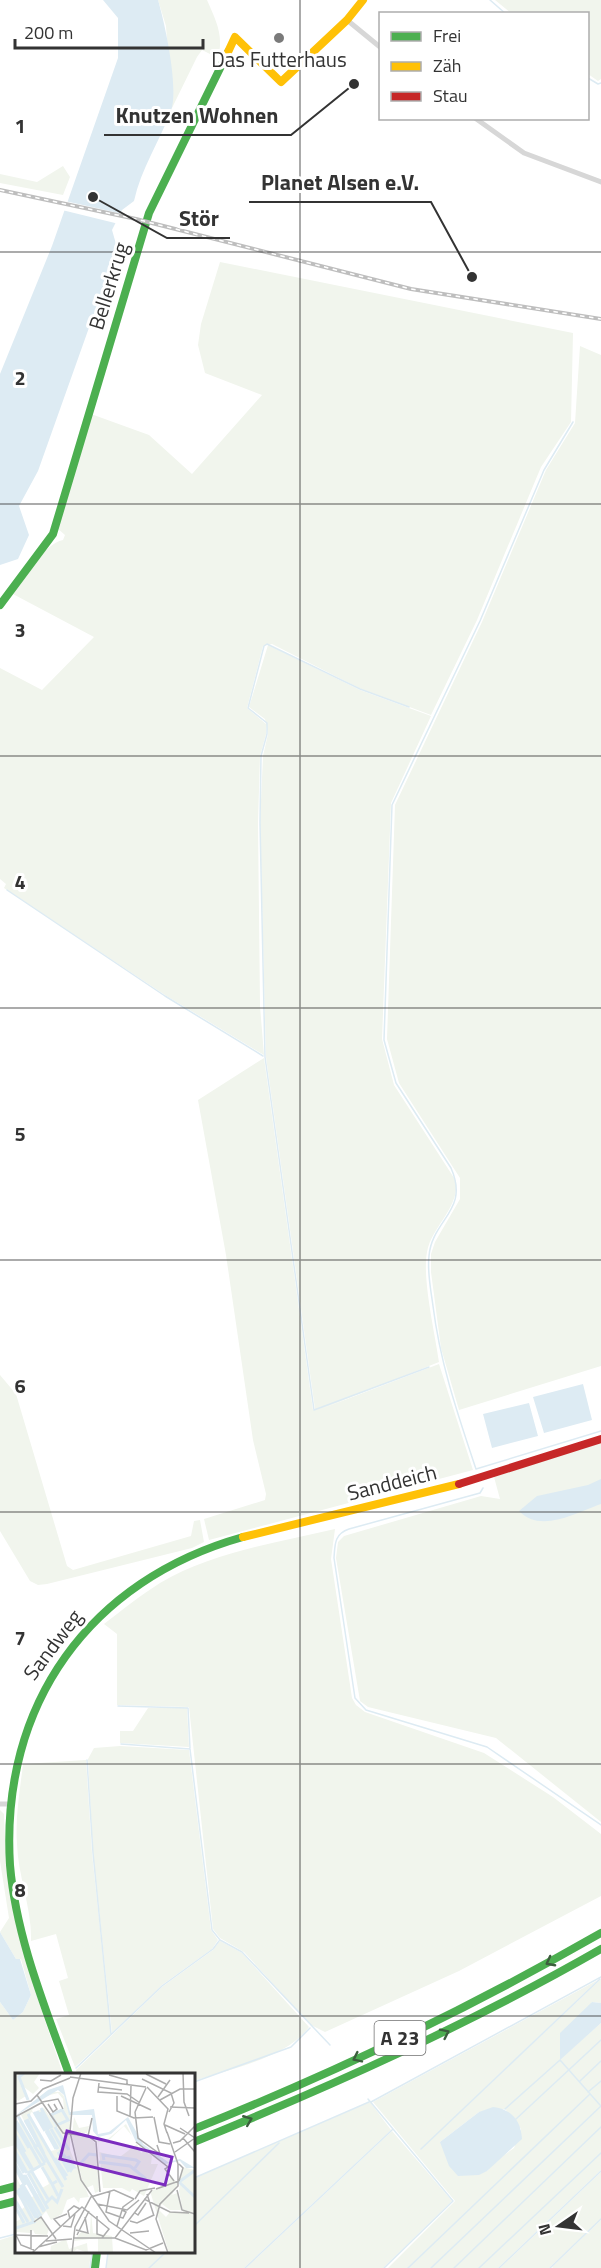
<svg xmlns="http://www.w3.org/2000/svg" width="601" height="2268" viewBox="0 0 601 2268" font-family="'Titillium Web',sans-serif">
<rect width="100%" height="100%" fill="#fff"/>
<path fill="#f1f5ed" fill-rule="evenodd" d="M158 0H207C216 21 224 35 218 58L202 50 197 57 172 108 166 26Z
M495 0H601V79L598 81 588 74V14L511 13Z
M63 166 70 177 63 195 0 183V174L37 182Z
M220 262 573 333 571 422 541 467 477 620 431 715 361 689 272 644 263 646 247 708 266 724V734L260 756 258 823 260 1006 264 1055 165 995 4 888 6 884 0 879V668L42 690 94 637 11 593C24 578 44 544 63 540L65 535 57 528 91 414 149 435 192 474 262 395 205 373 198 345 201 324Z
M580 346 601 355V1366L459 1410 441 1348 431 1272V1254L435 1242 460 1199V1178L399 1083 387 1039 395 805 482 622 546 470 575 423Z
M268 645 360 690 431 716 391 803 382 1039 394 1085 456 1181C459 1209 432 1226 427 1252 422 1279 435 1333 439 1362L321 1409 439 1364 473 1470 209 1540 204 1519 265 1500 266 1494 253 1440 226 1255 198 1100 264 1058 313 1410H318L315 1409 266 1057 260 823 263 756 268 734 265 719 249 707Z
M0 1375 16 1394 67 1566 73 1570 191 1536 194 1521 200 1520 204 1542 192 1548 47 1584 38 1585 30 1581 0 1531Z
M601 1442V1822L496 1738 368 1707 360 1701 336 1558 338 1542 344 1536 481 1496 500 1499 494 1477Z
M335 1529 331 1559 352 1698 356 1705 365 1712 484 1753 553 1797 601 1834V1896L459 1971 325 2032 311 2025 244 1952 220 1938 213 1929 189 1707 117 1705V1634L104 1624C122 1610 141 1595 160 1583 213 1552 276 1543 335 1529Z
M148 1708H187L189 1747 120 1743V1731H133Z
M120 1746 189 1750 211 1930 218 1940 212 1949 162 1985 112 2033 93 1853 88 1759 94 1748Z
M86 1760 92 1853 111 2034 75 2067 56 2019 69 2015 59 1981 68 1978 56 1934 31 1941C32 1908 18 1877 17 1844 15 1817 20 1790 23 1764Z
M0 1810 4 1814C6 1910 33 1985 63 2074H16V2145L0 2149V2002L13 2020 23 2012 31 1995 21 1959H16L0 1932 9 1918 0 1861Z
M220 1941 242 1953 309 2027C287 2058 229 2069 194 2081V2074H77L76 2070 162 1987 213 1950Z
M601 1979V2003L592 2002 560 2059 601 2023V2170L498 2268H388L455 2201 373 2102 598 1980 421 2149ZM505 2109 521 2129 514 2148 496 2161 487 2171 440 2142 479 2112Z
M370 2102 391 2130 244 2268H106L108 2252H194V2178Z
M392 2131 452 2201 383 2268H246Z
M601 2172V2219L549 2268H500Z
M601 2220V2268H553L552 2267Z
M16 2235V2252H91L89 2268H0V2240Z"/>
<path fill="#ddebf3" d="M103 0H158C165 24 179 88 171 111 159 142 141 169 134 201L122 210 112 230 116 244 112 263 38 471 19 506 29 535 18 559 0 565V374L52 246 118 58V18Z
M583 1384 592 1420 544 1433 533 1397Z
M529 1403 538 1436 492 1448 483 1414Z
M601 1479V1504L598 1505C574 1514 540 1533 519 1511L537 1496 588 1485Z
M0 1932 16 1959H20L31 1995 23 2012 13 2020 0 2002Z
M592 2002 601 2003V2023L560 2060V2033Z
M493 2107C511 2109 521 2120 522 2139L487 2171 479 2175 458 2176 449 2166 440 2142 479 2112Z"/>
<path fill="#fff" d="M65 201 123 214 119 224 62 210Z"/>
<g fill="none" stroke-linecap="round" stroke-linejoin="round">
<path stroke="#ddebf3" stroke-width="1.5" d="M490 0 506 14
M588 78 598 84 601 83
M573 422 544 470 480 621 392 805 384 1040 396 1083 451 1168C470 1211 432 1219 429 1256 427 1273 431 1290 433 1306 440 1363 458 1415 476 1469L601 1431
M409 707 360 689 267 644 264 646 248 708 267 723V734L261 756 260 823 265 1057 314 1410 429 1367
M7 890 165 996 263 1056
M483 1488 480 1493 349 1529C334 1534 335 1545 334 1558L355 1698 366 1710 487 1747 601 1825
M118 1706 188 1708 190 1748
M121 1744 190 1749 212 1930 220 1940 242 1952 330 2045
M87 1760 93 1853 111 2034
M76 2068 162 1986 213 1949 219 1941
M580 2081 601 2061
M194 2082 291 2047 310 2028
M588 2092 601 2081
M368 2099 453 2201 384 2268
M371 2102 601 1977
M505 2109 560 2060 600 2105
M516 2119 601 2040
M421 2149 600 1979
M194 2178 369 2102
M194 2226 279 2143
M0 2238 16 2234
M90 2268 92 2252
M106 2268 108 2252
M149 2268 166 2252
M245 2268 392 2130
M408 2268 590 2094
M431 2268 601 2106
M454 2268 601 2127
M479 2268 601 2153
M499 2268 601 2171
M550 2268 601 2219"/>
<path stroke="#d7d7d7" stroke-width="5" d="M347 20 380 47
M475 118 524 153 601 182
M0 1804H8"/>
<path stroke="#4caf50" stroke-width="8" d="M0 605 53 534 149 213 228 52
M69 2074C45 2007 16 1937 10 1865 0 1704 90 1580 243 1537
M194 2129C335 2073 470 2008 601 1933
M194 2142C334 2085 470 2024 601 1949
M0 2190 16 2186
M0 2205 16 2201
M95 2268 97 2252"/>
<path stroke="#ffc107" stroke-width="8" d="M228 52 235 37 281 82 347 20 363 0
M243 1537 459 1484"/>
<path stroke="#c62828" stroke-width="8" d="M459 1484 601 1439"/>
<defs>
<path id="rail" d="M0 190 136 219 411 289 601 319"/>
</defs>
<use href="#rail" stroke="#bebebe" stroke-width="4"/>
<use href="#rail" stroke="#fff" stroke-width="1.5" stroke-dasharray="4.5" stroke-linecap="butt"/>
</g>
<defs><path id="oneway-chevron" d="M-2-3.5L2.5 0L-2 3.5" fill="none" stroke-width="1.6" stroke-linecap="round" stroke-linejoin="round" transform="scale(1.5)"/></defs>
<g stroke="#3c5e3d">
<use href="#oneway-chevron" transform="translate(550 1962) rotate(152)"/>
<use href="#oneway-chevron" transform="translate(445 2033) rotate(-26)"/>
<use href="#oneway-chevron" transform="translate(357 2058) rotate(154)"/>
<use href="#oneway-chevron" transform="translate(248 2120) rotate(-22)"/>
</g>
<path fill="none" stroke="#333" stroke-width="1.5" stroke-opacity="0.55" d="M300 0V2268M0 252H601M0 504H601M0 756H601M0 1008H601M0 1260H601M0 1512H601M0 1764H601M0 2016H601"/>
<circle fill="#7a7a7a" stroke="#fff" stroke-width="2" cx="279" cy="38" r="6"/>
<g text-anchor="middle" stroke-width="6" stroke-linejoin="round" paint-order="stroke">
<rect fill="#fff" stroke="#707070" stroke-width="1.5" x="374.5" y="2021" width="51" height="34" rx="4.5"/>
<g font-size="20" font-weight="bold" fill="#333">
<text x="400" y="2045">A 23</text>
</g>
<g font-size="21" fill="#333" stroke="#fff">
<text x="279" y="67">Das Futterhaus</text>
</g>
<g font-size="21" fill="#333" stroke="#fff">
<text transform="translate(109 286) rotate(-73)" y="7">Bellerkrug</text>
<text transform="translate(392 1483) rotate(-14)" y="7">Sanddeich</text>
<text transform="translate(53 1645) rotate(-53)" y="7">Sandweg</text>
</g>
</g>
<g transform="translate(15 2073)">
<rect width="180" height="180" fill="#fff"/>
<path d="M0 0H25L19 9 24 15 18 21 9 14 13 27 11 23 3 28 0 23ZM39 19H45L49 23 55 42V77L74 124 65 125 64 130 59 124 52 127 47 141 36 147 31 138 26 144 34 156 32 162 20 161 18 157 15 160 2 159 0 169V149L6 146 9 151 3 139 11 133 0 119V102L13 127 20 122 8 102 21 122 24 120 0 78V48L3 52 5 46 22 72 6 42 26 28 17 37 18 40 29 35 44 57 36 42 49 36 48 26 43 20 31 23ZM16 39 20 41 41 77 35 78 15 43ZM27 93 34 111 27 115 17 98ZM59 44 64 55 74 53 72 60H67L80 70 84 118 80 120 78 112 71 115 67 106 57 63ZM111 51 117 63 109 53 93 68 83 69 84 79 105 84 122 71 126 80 130 78 137 83 136 91H143L129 123 117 116 115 119 107 115H88L83 67 93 66ZM167 94 180 97V180H154L135 118 147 114 156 104 163 110 157 122 162 120 167 137H155L147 131 143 136 151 144 155 139H168L164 118ZM76 139 78 160 97 163 98 180H83V165L59 168 66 159 75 160ZM51 166 54 176 72 170 73 180 62 176 57 180H35L36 173Z" fill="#f1f5ed" fill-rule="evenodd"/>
<path d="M48 12 55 39 79 36 83 61 94 59 113 44 128 71 153 89 165 86 180 95H171L165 88 150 91 121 69 111 47 96 61 83 64 78 58 77 42H54L49 22 43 17 0 43 33 17Z" fill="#ddebf3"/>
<path fill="none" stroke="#ddebf3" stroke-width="3" d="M9 0 4 4 13 27M26 35 37 55M47 37 53 47 42 52 36 42ZM22 38 43 76M19 39 30 58M25 39 35 56M13 41 51 107M3 43 20 73M12 46 29 81M10 47 33 89M1 48 26 92M0 51 14 75M40 54 54 77M36 56 47 75M31 58 41 76M0 61 10 79M0 65 18 97M0 69 16 96M23 72 20 74 30 90M0 78 12 100M43 79 54 99M53 83 59 94H58L56 97 45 77 58 95M0 84 9 100M40 85 52 103M89 87 88 82 121 87 124 89 120 95M33 89 48 114M84 89 115 93 131 106M0 91 11 110 5 114M65 91 74 81 82 82M0 94 9 111M27 94 37 111M179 98 164 109 180 124M17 99 33 126M13 100 33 136M13 100 30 90M8 102 29 139M10 102 30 138M42 108 37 111 43 123M8 112 26 143M6 114 24 146M4 115 21 145M0 127 13 149M31 130 37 124 42 129 47 116M0 133 9 150M1 155 19 149 2 117"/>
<path fill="none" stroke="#adadad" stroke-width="1.5" d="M66 0 58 25 55 59 66 107 94 148 141 180M168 0 169 29 174 43M131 1 151 11M94 2 112 7V11M55 4 131 14M127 6 156 20 159 30 154 39M25 7 36 8 46 2M84 10 83 19 112 21 125 30M83 14 107 17M132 14 153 36 149 51 152 60M22 22 48 60 73 63 81 69 85 119M102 23V38L119 45 138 44M106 23 136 37M143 24 155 7M145 27 165 16H180M27 29 43 26 48 36M0 31 16 28 28 16 55 5M33 31 38 39 42 36 39 31M155 34 180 35M120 39 123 65 145 81 142 72M120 39 131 15M115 43 116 13M0 44 28 29M139 44 144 69 155 71M150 52 170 61M165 55 180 65M152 59 163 91V113L145 131 141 146 153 180M73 63 77 45M168 65 180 79M121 69 153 94 150 96 159 108M158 70 165 68 180 53M160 79 180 65M164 108 168 95 164 91M141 116 164 108M162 117 167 137 180 141M95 118 91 139 108 145 111 139 107 137M132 121 139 143M120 126 125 118 140 115M129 126 155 139 174 140M82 131 112 137 124 127M120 140 123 142 131 130M82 143V161L88 163M55 146 53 138 59 133 65 136M115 148 122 150 139 142M19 149 26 144 41 166M48 153 56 154 60 141M102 153 108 134 119 126M46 154 39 146 52 141M16 157V176M61 157 73 160 70 144M115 160 134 158M0 162 33 163M1 162 6 172 19 177M62 162 74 138M58 165H100L131 177 148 170M100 165 137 117M31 168 57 166M23 174 42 169M17 180 67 134 94 156 87 165M57 180 60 154 76 124 99 117 119 126"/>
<path fill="#7b2cbf" fill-opacity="0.15" stroke="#7b2cbf" stroke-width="3" d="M52 58 157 84 150 112 45 86Z"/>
<rect width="180" height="180" fill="none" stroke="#333" stroke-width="3"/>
</g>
<g font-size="20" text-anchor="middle" font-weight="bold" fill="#333" stroke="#fff" stroke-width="6" stroke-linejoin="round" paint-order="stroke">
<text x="20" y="133">1</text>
<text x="20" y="385">2</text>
<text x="20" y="637">3</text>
<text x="20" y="889">4</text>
<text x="20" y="1141">5</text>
<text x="20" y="1393">6</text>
<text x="20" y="1645">7</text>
<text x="20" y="1897">8</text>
</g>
<path fill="none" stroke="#333" stroke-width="2" d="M354 84L291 135H104M472 277L431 202H249M93 197L167 238H230"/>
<g fill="#333" stroke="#fff" stroke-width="2">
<circle cx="354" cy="84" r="6"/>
<circle cx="472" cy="277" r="6"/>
<circle cx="93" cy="197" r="6"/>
</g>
<g font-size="22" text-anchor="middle" font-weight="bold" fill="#333" stroke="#fff" stroke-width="6" stroke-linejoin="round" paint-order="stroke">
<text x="197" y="123">Knutzen Wohnen</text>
<text x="340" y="190">Planet Alsen e.V.</text>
<text x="199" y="226">Stör</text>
</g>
<rect x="379" y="12" width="210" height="108" fill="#ffffff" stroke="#adadad" stroke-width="1.5"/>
<rect x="391" y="32" width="30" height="9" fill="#4caf50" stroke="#adadad" stroke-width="1.5"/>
<text x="433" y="42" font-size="18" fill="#333333">Frei</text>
<rect x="391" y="62" width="30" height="9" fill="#ffc107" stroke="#adadad" stroke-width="1.5"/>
<text x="433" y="72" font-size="18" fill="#333333">Zäh</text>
<rect x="391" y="92" width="30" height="9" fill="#c62828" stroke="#adadad" stroke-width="1.5"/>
<text x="433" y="102" font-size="18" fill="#333333">Stau</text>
<g transform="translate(559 2226) rotate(256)" stroke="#ffffff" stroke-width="4.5" paint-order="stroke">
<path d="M0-4.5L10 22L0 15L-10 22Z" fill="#333333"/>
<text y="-9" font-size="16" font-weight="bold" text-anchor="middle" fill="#333333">N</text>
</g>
<path d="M15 39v9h188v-9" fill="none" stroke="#333333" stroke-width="3"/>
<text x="24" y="39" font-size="18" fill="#333333" stroke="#ffffff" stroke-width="4.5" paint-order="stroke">200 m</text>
</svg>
